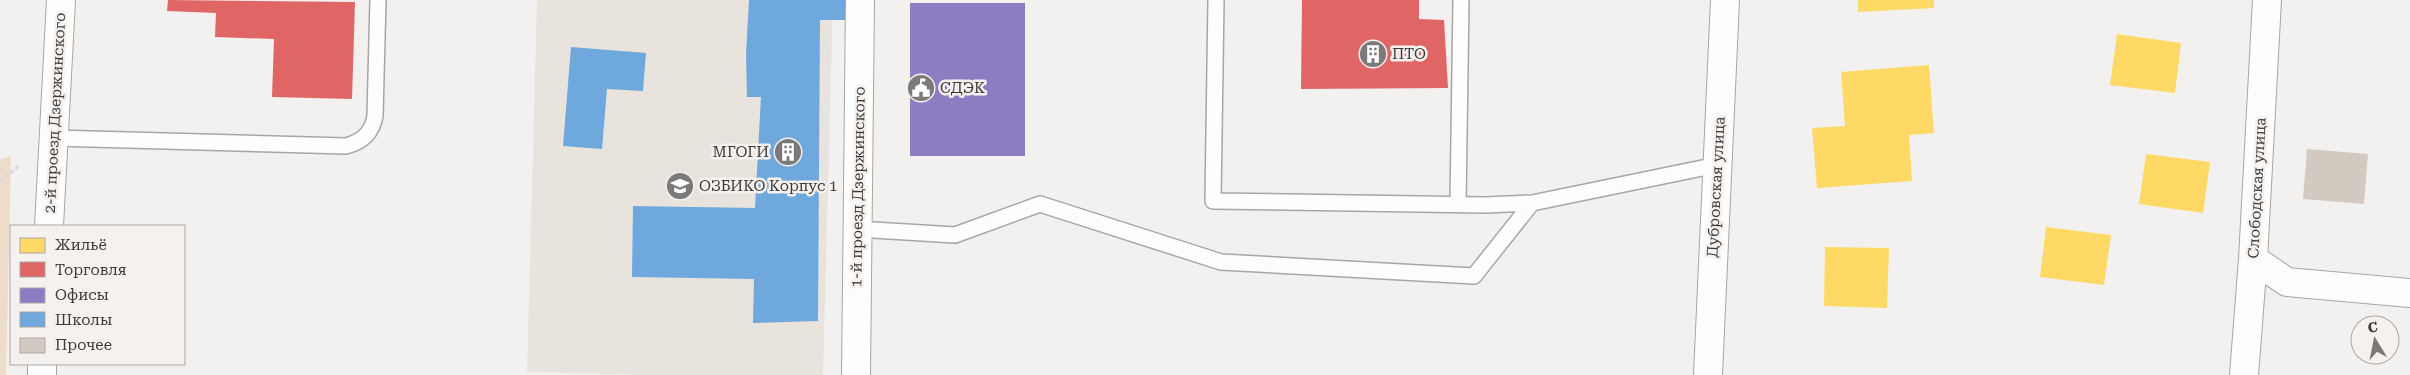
<svg xmlns="http://www.w3.org/2000/svg" width="2410" height="375" viewBox="0 0 2410 375" font-family="'Roboto Serif',serif">
<rect width="100%" height="100%" fill="#f3f1f0"/>
<path fill="#e8e3dd" d="M537 0H833L823 375H648L527 372Z"/>
<path fill="#ecdcc9" d="M11 156 6 375H0V159Z"/>
<path fill="#ffd966" d="M1858 0H1934V8L1858 12Z
M2117 34 2181 43 2175 93 2110 85Z
M1929 65 1934 133 1909 135 1912 181 1817 188 1812 128 1845 126 1841 72Z
M2146 154 2210 162 2203 213 2139 204Z
M2046 227 2111 235 2104 285 2040 277Z
M1825 247 1889 248 1887 308 1824 306Z"/>
<path fill="#e06666" d="M168 0 355 2 352 99 272 97 274 39 215 37 216 13 167 11Z
M1302 0H1419V19L1444 20 1448 88 1301 89Z"/>
<path fill="#8e7cc3" d="M910 3H1025V156H910Z"/>
<path fill="#6fa8dc" d="M749 0H849L848 20H820L818 321 753 323 754 279 632 277 633 206 755 208 761 97H747L746 54Z
M571 47 646 53 643 91 607 89 602 149 563 146Z"/>
<path fill="#d2cac0" d="M2307 149 2368 154 2364 204 2303 199Z"/>
<g fill="none" stroke-linecap="round" stroke-linejoin="round">
<defs>
<path id="lane" d="M1216 0 1213 201 1484 205 1532 203
M54 138 346 146C362 142 372 133 375 116L378 0
M1458 204 1461 0
M857 229 955 235 1040 204 1221 262 1474 276 1532 203 1717 165"/>
<path id="street" d="M49 226 61 0
M2253 259 2287 282 2410 293
M42 375V364
M856 375 860 0
M1708 375 1725 0
M2244 375 2253 259 2267 0"/>
</defs>
<use href="#lane" stroke="#a7a6a5" stroke-width="18"/>
<use href="#street" stroke="#a7a6a5" stroke-width="30"/>
<path stroke="#d9d8d7" stroke-width="3" stroke-dasharray="4 2.5" stroke-linecap="butt" d="M0 181 20 165"/>
<use href="#lane" stroke="#fdfdfd" stroke-width="15"/>
<use href="#street" stroke="#fdfdfd" stroke-width="28"/>
</g>
<defs>
<symbol id="building-disc" viewBox="-11 -11 22 22"><circle r="9.5" fill="#7b7a79" stroke="#f4f1ef"/><path d="M-4-6H4V6H1V3H-1V6H-4ZM-2.5-4.3h1.7v1.8h-1.7ZM.8-4.3h1.7v1.8H.8ZM-2.5-1h1.7V.8h-1.7ZM.8-1h1.7V.8H.8Z" fill="#fff"/></symbol>
<symbol id="civic-disc" viewBox="-11 -11 22 22"><circle r="9.5" fill="#7b7a79" stroke="#f4f1ef"/><path d="M-.6-6.5H3V-4.5H.6V-3L4-1V1h2V6H-6V1h2V-1L-.6-3ZM-1.2 2.5V6h2.4V2.5Z" fill="#fff"/></symbol>
<symbol id="university-disc" viewBox="-11 -11 22 22"><circle r="9.5" fill="#7b7a79" stroke="#f4f1ef"/><path d="M0-5L7-2L0 1L-7-2ZM-4 1L0 2.5L4 1V4Q0 6-4 4Z" fill="#fff"/></symbol>
</defs>
<g fill-rule="evenodd">
<use href="#building-disc" x="1357" y="38" width="32" height="32"/>
<use href="#civic-disc" x="905" y="72" width="32" height="32"/>
<use href="#building-disc" x="772" y="136" width="32" height="32"/>
<use href="#university-disc" x="664" y="170" width="32" height="32"/>
</g>
<g text-anchor="middle" stroke-width="5" stroke-linejoin="round" paint-order="stroke">
<g font-size="15" fill="#3b3a39" stroke="#f4f1ef" text-anchor="start">
<text x="1392" y="59">ПТО</text>
<text x="940" y="93">СДЭК</text>
<text x="769" y="157" text-anchor="end">МГОГИ</text>
<text x="699" y="191">ОЗБИКО Корпус 1</text>
</g>
<g font-size="15" fill="#3b3a39" stroke="#f4f1ef">
<text transform="translate(55 113) rotate(-87)" y="5">2-й проезд Дзержинского</text>
<text transform="translate(858 187) rotate(-89)" y="5">1-й проезд Дзержинского</text>
<text transform="translate(1716 187) rotate(-87)" y="5">Дубровская улица</text>
<text transform="translate(2257 188) rotate(-87)" y="5">Слободская улица</text>
</g>
</g>
<rect x="10" y="225" width="175" height="140" fill="#f4f1ef" stroke="#aaa8a6"/>
<rect x="20" y="238" width="25" height="15" fill="#ffd966" stroke="#aaa8a6"/>
<text x="55" y="250" font-size="15" fill="#3b3a39">Жильё</text>
<rect x="20" y="262" width="25" height="15" fill="#e06666" stroke="#aaa8a6"/>
<text x="55" y="275" font-size="15" fill="#3b3a39">Торговля</text>
<rect x="20" y="288" width="25" height="15" fill="#8e7cc3" stroke="#aaa8a6"/>
<text x="55" y="300" font-size="15" fill="#3b3a39">Офисы</text>
<rect x="20" y="312" width="25" height="15" fill="#6fa8dc" stroke="#aaa8a6"/>
<text x="55" y="325" font-size="15" fill="#3b3a39">Школы</text>
<rect x="20" y="338" width="25" height="15" fill="#d2cac0" stroke="#aaa8a6"/>
<text x="55" y="350" font-size="15" fill="#3b3a39">Прочее</text>
<g transform="translate(2375 340) rotate(350)"><circle r="24" fill="#f4f1ef" stroke="#aaa8a6"/>
<path d="M0-4L9 19L0 12L-9 19Z" fill="#7b7a79"/>
<text y="-8" font-size="14" font-weight="bold" text-anchor="middle" fill="#3b3a39">С</text>
</g>
</svg>
